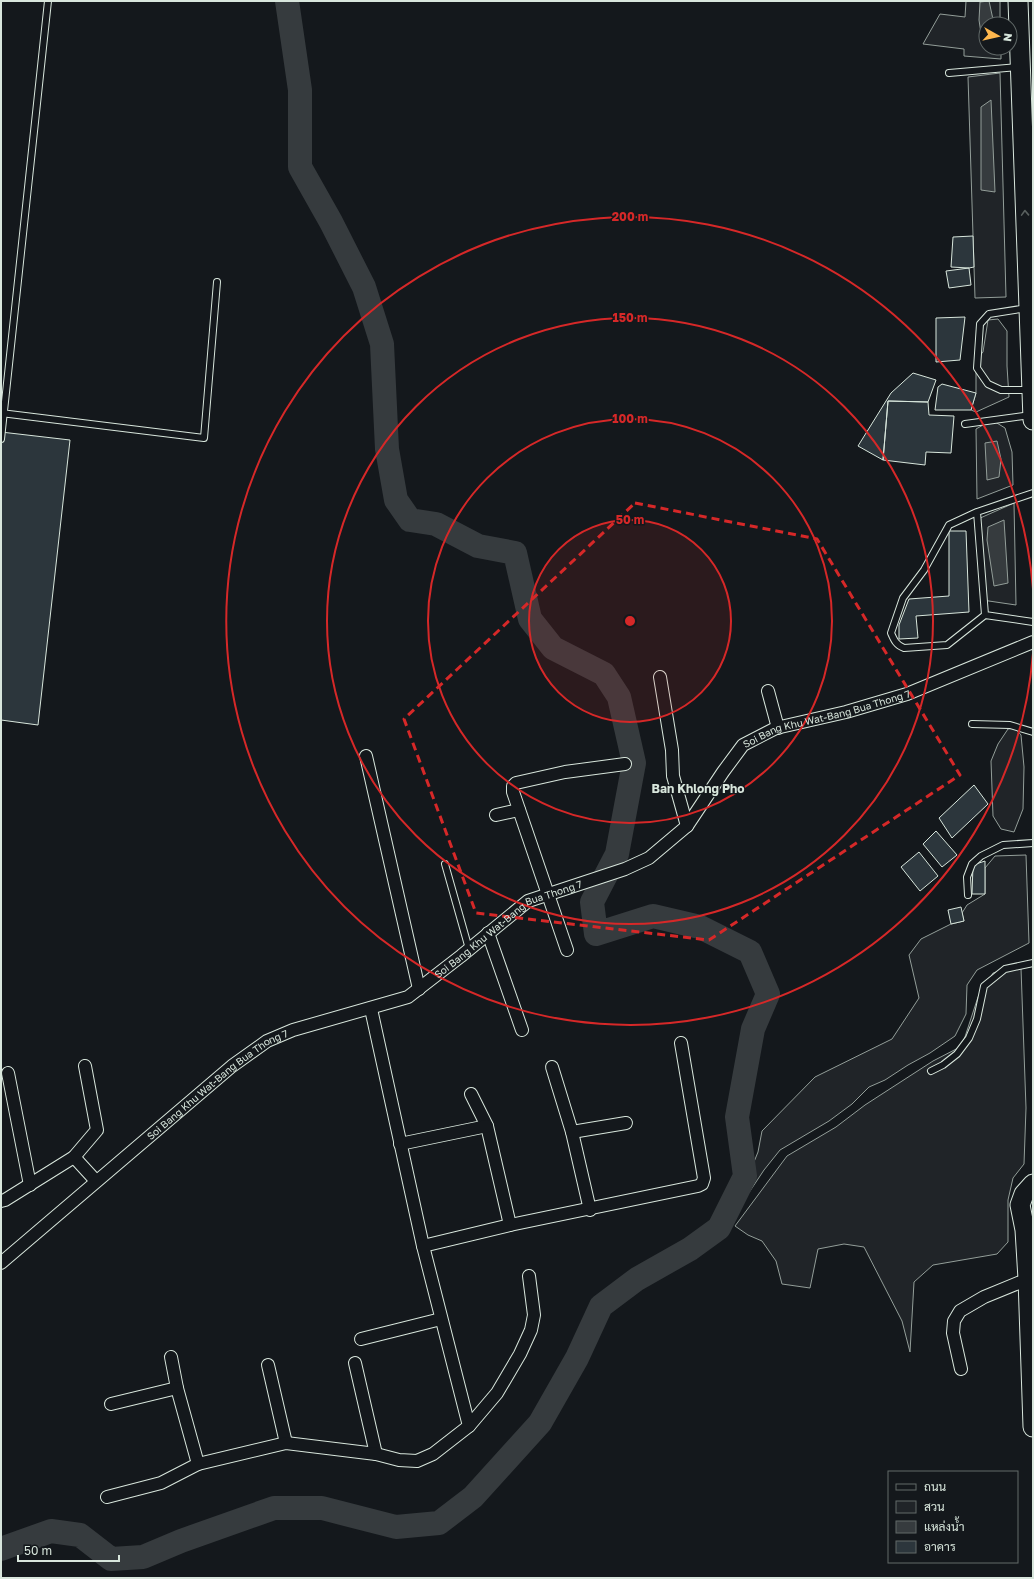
<svg xmlns="http://www.w3.org/2000/svg" width="1034" height="1579" viewBox="0 0 1034 1579" font-family="'Golos Text',Sarabun,sans-serif">
<rect width="100%" height="100%" fill="#14181c"/>
<path fill="#202428" stroke="#939e99" d="M966 1H1000V24H986V48H1001V59L964 56V49L923 44 940 14 965 17Z
M1000 73 1006 297 975 298 968 77Z
M998 319 1007 331V366L1009 397 976 412 971 410 976 393V360L983 352 988 320Z
M992 420 1005 428 1012 452 1013 485 977 499 976 429Z
M1014 503 1016 605 982 600 978 519Z
M1015 728 1021 735 1024 767 1023 809 1014 832 1001 829 993 816 991 761 998 744 1008 729Z
M1026 855 1029 943 977 970 967 985 966 1014 955 1036 930 1053 908 1065 885 1080 869 1087 852 1104 829 1121 780 1150 764 1170 730 1221 758 1152 762 1131 815 1077 892 1039 919 998 909 955 921 939 951 924 964 921 962 913 967 905 985 894V868L995 856Z
M1013 966 1021 968 1026 1108 1024 1164 1013 1178 1008 1200V1242L997 1254 933 1265 914 1282 910 1352 902 1321 864 1247 844 1244 818 1249 810 1288 782 1284 776 1261 762 1241 748 1235 735 1226 787 1156 836 1127 865 1105 933 1061 962 1046 978 997 993 973Z"/>
<path fill="#363b3e" stroke="#939e99" d="M989 1 994 24H986V47H983L979 20 980 2Z
M991 100 995 192 981 190V107Z
M997 441 1001 459 999 477 987 480 985 443Z
M1004 520 1008 583 994 586 987 540 988 527Z"/>
<g fill="none" stroke-linecap="round" stroke-linejoin="round">
<path stroke="#363b3e" stroke-width="24" d="M1 1549 51 1531 80 1535 111 1559 143 1557 181 1541 274 1508H322L396 1527 439 1523 473 1497 540 1423 577 1358 601 1306 637 1279 690 1249 719 1228 745 1176 737 1117 753 1029 768 994 750 952 700 927 653 916 596 934 592 902 617 854 634 763 619 697 604 674 553 648 530 619 515 553 478 546 436 524 410 520 396 500 387 449 382 344 364 287 331 222 300 167V90L287 1"/>
</g>
<path fill="#2c363c" stroke="#d8e6dc" d="M973 236 974 267 969 268 951 267 953 237Z
M969 268 971 285 949 288 946 271Z
M965 317 960 360 936 362V318Z
M913 373 936 380 928 402 888 401 883 460 858 446 891 393Z
M942 384 976 393 971 410H935L938 387Z
M888 401 928 402 929 415 954 416 951 453 926 452 925 465 883 460Z
M1 432 70 440 38 725 1 720Z
M949 531H966L969 612 916 616 918 638 899 639V625L909 599 949 596Z
M974 785 988 804 952 838 939 818Z
M936 831 957 855 942 867 923 844Z
M919 852 938 876 920 891 901 867Z
M985 861V894H972L973 865Z
M961 907 964 921 951 924 948 910Z"/>
<g fill="none" stroke-linecap="round" stroke-linejoin="round">
<defs>
<path id="service" d="M949 73 1019 67
M1027 308 989 314 980 324 977 368 988 384 1001 390H1030
M1 413 204 438 217 282
M965 424 1031 415
M1 439 48 1
M1033 493 977 512 985 615 1033 622
M977 512 949 525 924 570 903 598 891 633C894 640 896 645 904 648L947 645 985 615
M972 724 1010 725 1033 732
M445 864 469 949
M968 895 967 877 972 864 981 856 1003 845 1033 843
M931 1071 943 1065 957 1054 969 1038 977 1019 984 986 1005 969 1033 963"/>
<g id="minor">
<path d="M660 677 672 750 673 776 687 826"/>
<path d="M768 691 778 728"/>
<path d="M366 756 419 989"/>
<path d="M496 815 519 810"/>
<path d="M488 933 522 1030"/>
<path d="M567 950 513 792V786L516 783 565 772 625 764"/>
<path d="M371 1009 423 1246 469 1426"/>
<path d="M552 1067 572 1132 590 1210"/>
<path d="M8 1073 30 1185"/>
<path d="M471 1094 487 1126 510 1225"/>
<path d="M572 1132 626 1123"/>
<path d="M400 1144 487 1126"/>
<path d="M74 1157 96 1181"/>
<path d="M1 1201 5 1200 74 1157 97 1130 85 1066"/>
<path d="M423 1246 510 1225 698 1186 702 1184 704 1178 681 1043"/>
<path id="s1" d="M1 1263 232 1066 267 1041 293 1030 408 997 461 956 528 901 625 869 649 858 687 826 723 772 743 745 776 728 846 712 907 694 1033 642"/>
<path d="M361 1339 441 1319"/>
<path d="M171 1357 177 1388 198 1464"/>
<path d="M355 1363 376 1454"/>
<path d="M268 1365 286 1443"/>
<path d="M961 1369 953 1333 954 1321 960 1311 984 1297 1028 1279"/>
<path d="M111 1404 177 1388"/>
<path d="M107 1497 161 1483 198 1464 286 1443 376 1454 399 1460 417 1461 433 1454 469 1426 497 1393 520 1354 531 1330 534 1315 529 1276"/>
</g>
<path id="primary" d="M1018 1 1033 420
M1033 1184 1024 1194 1020 1205 1025 1230 1028 1279 1033 1427"/>
</defs>
<use href="#service" stroke="#d8e6dc" stroke-width="8"/>
<use href="#minor" stroke="#d8e6dc" stroke-width="14"/>
<use href="#primary" stroke="#d8e6dc" stroke-width="21"/>
<use href="#service" stroke="#14181c" stroke-width="6"/>
<use href="#minor" stroke="#14181c" stroke-width="12"/>
<use href="#primary" stroke="#14181c" stroke-width="19"/>
</g>
<defs><path id="oneway-chevron" d="M-2-3.5L2.5 0L-2 3.5" fill="none" stroke-width="1.6" stroke-linecap="round" stroke-linejoin="round"/></defs>
<use stroke="#59605f" href="#oneway-chevron" transform="translate(1025 213) rotate(-92)"/>
<path fill="none" stroke="#d62828" stroke-width="3" stroke-dasharray="8 5" stroke-linejoin="round" d="M635 503 817 539 960 775 709 940 476 913 404 719Z"/>
<circle cx="630" cy="621" r="101" fill="#d62828" fill-opacity=".12"/>
<g fill="none" stroke="#d62828" stroke-width="2">
<circle cx="630" cy="621" r="101"/>
<circle cx="630" cy="621" r="202"/>
<circle cx="630" cy="621" r="303"/>
<path d="M1033 653A404 404 0 1 1 1033 589"/>
</g>
<g text-anchor="middle" stroke-width="3" stroke-linejoin="round" paint-order="stroke">
<g font-size="10" fill="#d8e6dc" stroke="#14181c">
<text dy="4" stroke="none"><textPath href="#s1" startOffset="1013">Soi Bang Khu Wat-Bang Bua Thong 7</textPath></text>
<text dy="4" stroke="none"><textPath href="#s1" startOffset="617">Soi Bang Khu Wat-Bang Bua Thong 7</textPath></text>
<text dy="4" stroke="none"><textPath href="#s1" startOffset="281">Soi Bang Khu Wat-Bang Bua Thong 7</textPath></text>
</g>
<g font-size="12" font-weight="bold" fill="#d8e6dc" stroke="#14181c">
<text x="698" y="793">Ban Khlong Pho</text>
</g>
</g>
<circle cx="630" cy="621" r="6" fill="#d62828" stroke="#14181c" stroke-width="2"/>
<g font-size="12" text-anchor="middle" font-weight="bold" fill="#d62828" stroke="#14181c" stroke-width="3" stroke-linejoin="round" paint-order="stroke">
<text x="630" y="221">200 m</text>
<text x="630" y="322">150 m</text>
<text x="630" y="423">100 m</text>
<text x="630" y="524">50 m</text>
</g>
<rect width="1034" height="1579" fill="none" stroke="#d8e6dc" stroke-width="4"/>
<rect x="888" y="1471" width="130" height="92" fill="#14181c" stroke="#626a69"/>
<rect x="896" y="1484" width="20" height="6" fill="#14181c" stroke="#626a69"/>
<text x="924" y="1491" font-size="12" fill="#d8e6dc">ถนน</text>
<rect x="896" y="1501" width="20" height="12" fill="#202428" stroke="#626a69"/>
<text x="924" y="1511" font-size="12" fill="#d8e6dc">สวน</text>
<rect x="896" y="1521" width="20" height="12" fill="#363b3e" stroke="#626a69"/>
<text x="924" y="1531" font-size="12" fill="#d8e6dc">แหล่งน้ำ</text>
<rect x="896" y="1541" width="20" height="12" fill="#2c363c" stroke="#626a69"/>
<text x="924" y="1551" font-size="12" fill="#d8e6dc">อาคาร</text>
<g transform="translate(998 36) rotate(98)"><circle r="19" fill="#14181c" stroke="#626a69"/>
<path d="M0-3L7 15L0 10L-7 15Z" fill="#ffb74d"/>
<text y="-6" font-size="11" font-weight="bold" text-anchor="middle" fill="#d8e6dc">N</text>
</g>
<path d="M18 1555v6h101v-6" fill="none" stroke="#d8e6dc" stroke-width="2"/>
<text x="24" y="1555" font-size="12" fill="#d8e6dc" stroke="#14181c" stroke-width="3" paint-order="stroke">50 m</text>
</svg>
